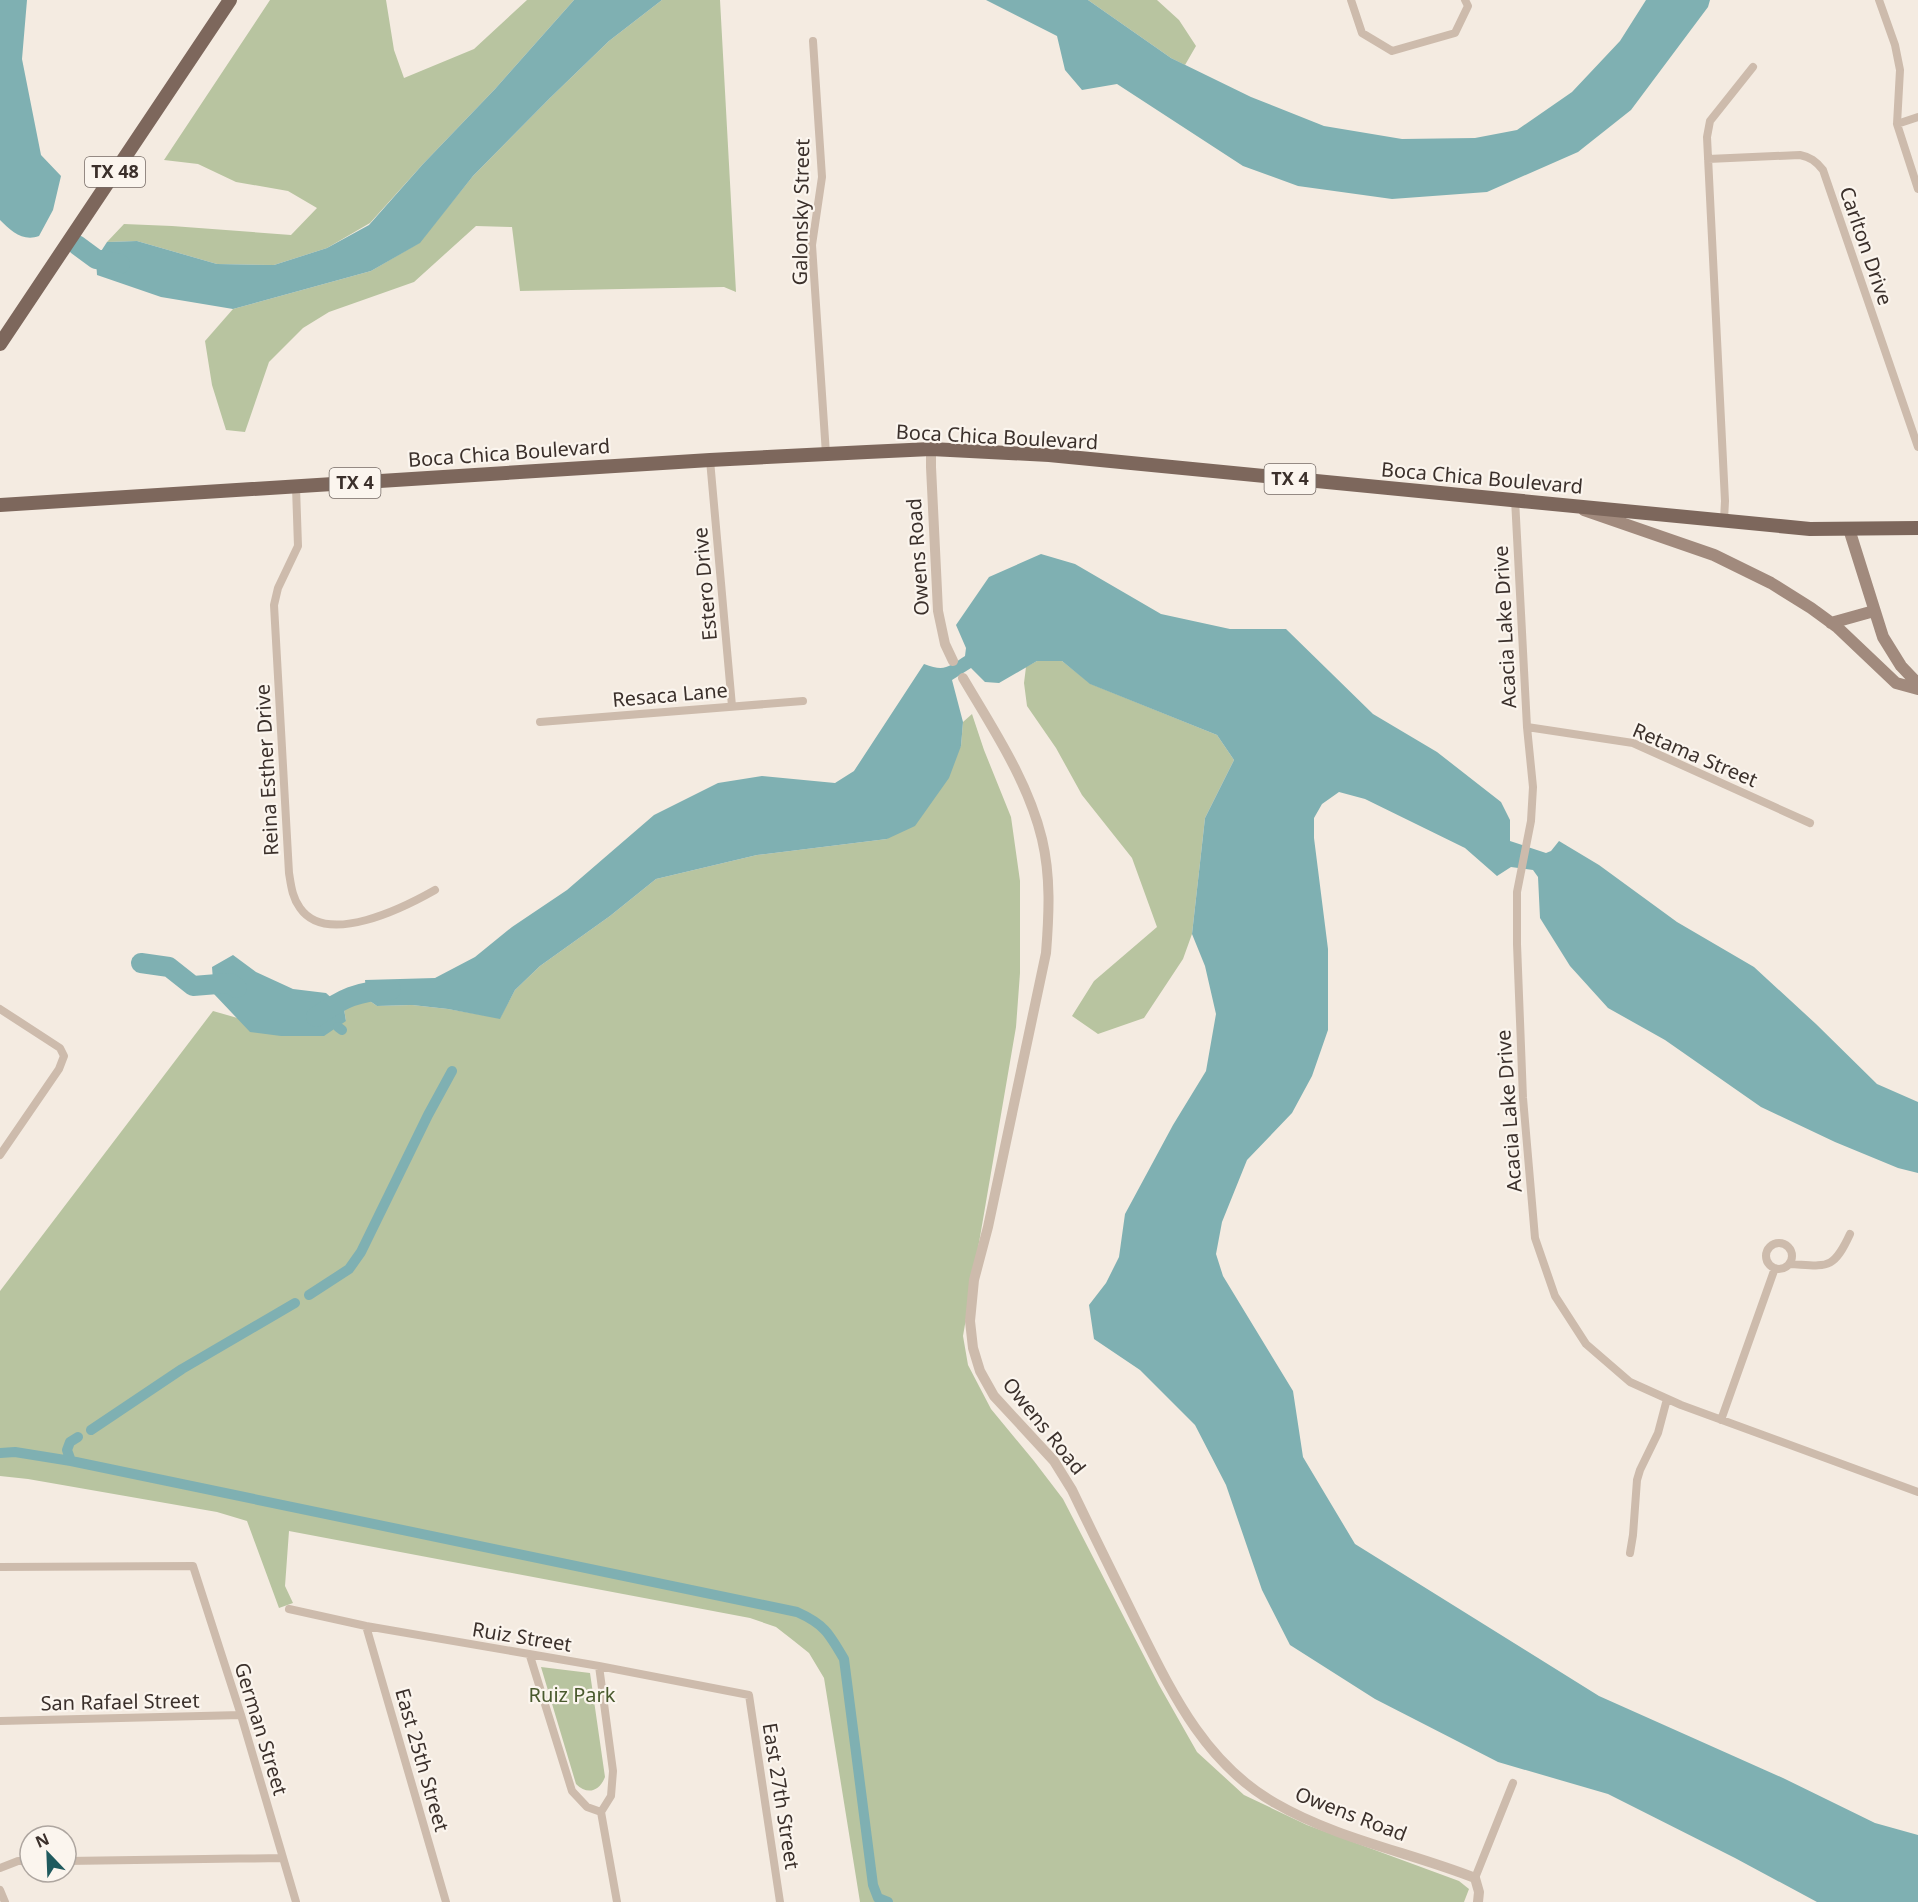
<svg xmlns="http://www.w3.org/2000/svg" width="1918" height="1902" viewBox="0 0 1918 1902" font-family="'Noto Sans',sans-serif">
<rect width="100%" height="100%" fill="#f4ebe1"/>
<path fill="#b8c4a0" d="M270 0H386L394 50 404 78 474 49 527 0H574L495 89 423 164 370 223 327 248 274 265 217 264 137 241 107 242 124 224 172 226 291 235 317 208 288 191 236 182 198 164 164 160Z
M662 0H720L736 292 724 287 520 291 512 227 476 226 414 282 329 312 303 328 269 362 245 432 226 430 212 385 205 341 233 309 371 271 419 243 473 176 550 98 609 41Z
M1088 0H1157L1179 20 1196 46 1185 65 1171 58Z
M1037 661H1062L1091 684 1217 735 1234 760 1205 818 1192 934 1183 959 1144 1018 1098 1034 1072 1016 1094 981 1157 927 1132 858 1082 795 1056 748 1027 706 1024 683 1026 667Z
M972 714 984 750 1011 817 1020 881V973L1016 1027 963 1336 968 1365 991 1409 1034 1461 1063 1499 1159 1685 1197 1752 1244 1795 1307 1825 1459 1881 1469 1889 1464 1902H860L824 1678 809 1653 794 1641 776 1627 750 1618 289 1531 285 1586 293 1603 279 1608 247 1521 217 1512 28 1479 0 1476V1291L213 1011 248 1021H346L344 1009 367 999 377 1006 412 1005 448 1009 500 1018 515 990 540 966 610 916 656 879 757 855 887 839 961 746 963 722Z
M541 1667 590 1673 605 1777C599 1792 587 1795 576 1784Z"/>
<path fill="#7fb0b2" d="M0 0H27L22 59 41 155 61 176 53 210 39 236C23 242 11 231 0 220Z
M574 0H662L609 41 550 98 473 176 420 243 371 271 233 309 161 297 97 275 96 259 107 242 137 241 217 264 274 265 327 248 369 225 423 164 495 89Z
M986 0H1088L1171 58 1251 97 1324 126 1402 139 1475 138 1517 130 1572 92 1620 41 1646 0H1710L1708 7 1631 110 1578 152 1487 192 1392 199 1298 186 1243 166 1117 84 1082 90 1065 70 1057 36Z
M1041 554 1075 564 1161 614 1230 629H1286L1373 714 1437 752 1501 802 1510 820V841L1546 853 1551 851 1559 841 1599 865 1677 922 1754 967 1816 1024 1877 1084 1918 1102V1173L1898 1168 1835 1142 1761 1107 1665 1040 1608 1008 1570 966 1540 918 1538 877 1533 870 1511 867 1497 876 1465 848 1365 799 1339 792 1322 804 1314 818V838L1328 949V1030L1312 1076 1292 1113 1247 1160 1222 1222 1216 1254 1223 1276 1293 1391 1303 1457 1355 1544 1599 1696 1783 1778 1875 1823 1918 1835V1902H1817L1735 1858 1608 1794 1498 1762 1375 1699 1290 1645 1262 1590 1226 1485 1195 1425 1140 1370 1094 1339 1089 1305 1106 1283 1119 1257 1125 1214 1173 1125 1206 1071 1216 1014 1205 966 1192 934 1205 818 1234 760 1217 735 1090 684 1062 661H1037L999 683 985 682 971 668 952 680 963 722 961 746 949 778 915 826 887 839 757 855 656 879 610 916 540 966 515 990 500 1019 448 1009 412 1005 377 1006 367 999 365 980 435 978 475 957 512 927 567 890 654 815 718 783 762 776 835 783 854 771 924 664C945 672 948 667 965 656L966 648 956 625 989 577Z
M233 955 256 972 293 989 326 993 344 1009 346 1021 324 1036H281L250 1032 214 994 212 967Z"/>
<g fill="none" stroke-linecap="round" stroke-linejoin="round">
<path stroke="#7fb0b2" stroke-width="10" d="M338 1027 342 1030
M309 1295 349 1269 361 1252 428 1115 452 1071
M91 1430 182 1369 295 1303
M0 1453 15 1452 71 1461 797 1612C824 1624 829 1633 844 1659L873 1885 878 1898 888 1902
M71 1461 67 1450 70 1442 78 1437"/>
<path stroke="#7fb0b2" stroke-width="20" d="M77 245 96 259 120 264
M141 963 169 967 193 986 230 983 237 988
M316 1017C343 998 357 991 391 990"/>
<path stroke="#cdbbac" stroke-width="8" d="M1351 0 1362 33 1392 51 1455 33 1468 6 1465 0
M1879 0 1895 45 1900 70 1897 124 1918 189
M813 41 822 177 812 245 826 454
M1897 124 1918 117
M1708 159 1800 155C1810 157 1816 161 1823 170L1918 447
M710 460 732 706
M296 487 298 546 278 588 274 605 289 873C291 885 292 897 300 908 327 947 405 907 435 890
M1515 499 1527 727 1533 787 1531 821 1517 892V944L1523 1098 1535 1238 1555 1296 1586 1344 1630 1382 1681 1405 1918 1492
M1724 520 1725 501 1707 137 1710 121 1753 67
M540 722 803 701
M1527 727 1633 743 1810 823
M0 1009 60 1048 64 1056 59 1069 0 1155
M1766 1256a13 13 0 1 1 26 0a13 13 0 1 1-26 0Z
M1790 1264C1827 1266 1833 1271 1850 1234
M1721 1420 1775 1268
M1630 1553 1633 1535 1637 1480 1640 1470 1658 1433 1667 1399
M0 1567 193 1566 241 1715 296 1902
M289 1609 366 1626 599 1666 749 1695 780 1902
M366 1626 446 1902
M530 1656 572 1791 587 1807 601 1812
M599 1666 613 1771 611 1796 601 1812 617 1902
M0 1721 241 1715
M66 1861 283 1858
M0 1868 18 1861H30
M1475 1878 1513 1783
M0 1890 5 1902"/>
<path stroke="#cdbbac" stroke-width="10" d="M931 449V467L938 611 945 644 953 661
M963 678C993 729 1028 781 1042 839 1051 877 1049 915 1046 953L988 1227 974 1280 970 1321 973 1348 980 1371 994 1396 1054 1461 1072 1490C1093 1534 1115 1578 1136 1621 1171 1691 1204 1763 1275 1803 1337 1839 1409 1852 1475 1878L1479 1892 1478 1902"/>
<path stroke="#a18a7d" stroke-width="12" d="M1584 510 1714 555 1771 583 1811 608 1837 627 1896 683 1918 689
M1849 529 1883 637 1901 666 1918 684
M1831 623 1874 611"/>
<path stroke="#7d675c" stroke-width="14" d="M0 344 230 0
M0 505 710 460 867 452 931 449 1049 455 1810 529 1918 528"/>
</g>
<g text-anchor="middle" stroke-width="4.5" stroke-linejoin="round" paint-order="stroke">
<g fill="#fbf5ee" stroke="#756b66" stroke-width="1.5">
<rect x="85" y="157" width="60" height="30" rx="4.5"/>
<rect x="1264.5" y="464" width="51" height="30" rx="4.5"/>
<rect x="329.5" y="468" width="51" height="30" rx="4.5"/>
</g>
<g font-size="18" font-weight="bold" fill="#3b302b">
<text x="115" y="178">TX 48</text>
<text x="1290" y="485">TX 4</text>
<text x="355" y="489">TX 4</text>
</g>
<g font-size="20" fill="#3b302b" stroke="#fbf5ee">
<text transform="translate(801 212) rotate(-89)" y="7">Galonsky Street</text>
<text transform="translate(1866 246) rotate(71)" y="7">Carlton Drive</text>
<text transform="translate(997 437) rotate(3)" y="7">Boca Chica Boulevard</text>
<text transform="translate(509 453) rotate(-4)" y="7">Boca Chica Boulevard</text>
<text transform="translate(1482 478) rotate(5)" y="7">Boca Chica Boulevard</text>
<text transform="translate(918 557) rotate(-94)" y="7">Owens Road</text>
<text transform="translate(705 584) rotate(-95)" y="7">Estero Drive</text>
<text transform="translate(1505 627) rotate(-93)" y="7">Acacia Lake Drive</text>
<text transform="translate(670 695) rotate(-5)" y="7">Resaca Lane</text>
<text transform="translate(1695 755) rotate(23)" y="7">Retama Street</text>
<text transform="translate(267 770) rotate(-93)" y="7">Reina Esther Drive</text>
<text transform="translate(1509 1111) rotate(-94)" y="7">Acacia Lake Drive</text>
<text transform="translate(1044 1426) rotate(51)" y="7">Owens Road</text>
<text transform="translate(522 1637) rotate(9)" y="7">Ruiz Street</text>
<text transform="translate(120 1702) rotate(-1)" y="7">San Rafael Street</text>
<text transform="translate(261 1729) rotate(73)" y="7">German Street</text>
<text transform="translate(422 1760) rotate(74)" y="7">East 25th Street</text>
<text transform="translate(781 1796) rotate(81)" y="7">East 27th Street</text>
<text transform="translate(1351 1814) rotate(21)" y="7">Owens Road</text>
</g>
<g font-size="20" fill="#4a5a2e" stroke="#fbf5ee">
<text x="572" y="1702">Ruiz Park</text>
</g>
</g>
<g transform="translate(48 1854) rotate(337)"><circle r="28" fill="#fbf5ee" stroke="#aea6a0" stroke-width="1.5"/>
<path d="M0-4.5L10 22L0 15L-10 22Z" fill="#1f5a5e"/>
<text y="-9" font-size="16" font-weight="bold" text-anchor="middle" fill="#3b302b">N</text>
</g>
</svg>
